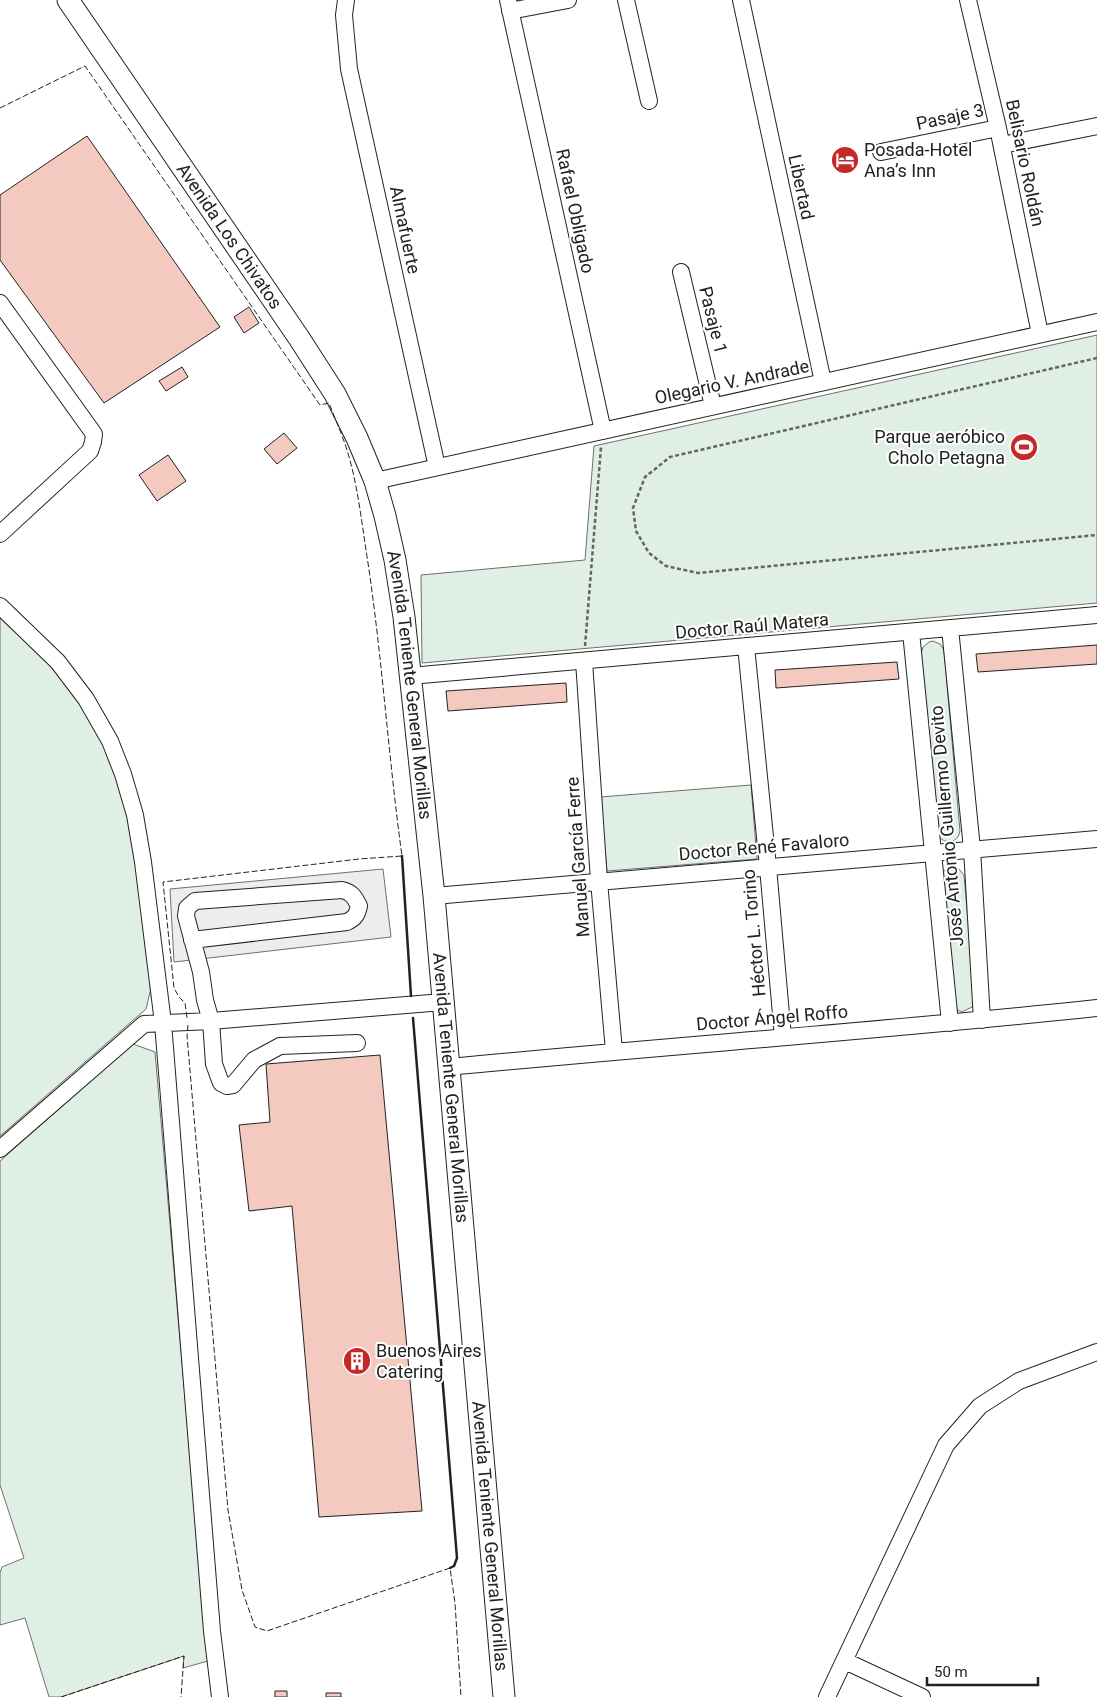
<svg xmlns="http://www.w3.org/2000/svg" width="1097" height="1697" viewBox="0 0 1097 1697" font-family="Roboto,sans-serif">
<rect width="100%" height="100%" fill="#fff"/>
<path fill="#e0efe3" stroke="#6f6f6f" d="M1097 335V603L422 663 421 575 585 560 594 446Z
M0 612 54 663 104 737 133 821 151 988 146 1009 0 1136Z
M933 641 940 644 944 650 960 831C958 843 946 845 938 836L921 654 923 647 929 642Z
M751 785 757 859 607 871 600 797Z
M949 867H957L964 875 975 1001 972 1007 962 1012 955 1009 943 872Z
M133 1044 155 1052 208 1661 183 1668 184 1656 61 1697H49L25 1618 0 1625V1573L2 1567 24 1558 0 1485V1161Z"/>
<path fill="#ededed" stroke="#6f6f6f" d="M383 869 391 937 174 962 170 889Z"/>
<path fill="#f3c9c0" stroke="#222" d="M87 136 220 327 104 403 0 260V195Z
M249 307 259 323 244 333 234 317Z
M182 367 188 377 166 391 159 381Z
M284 433 297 448 277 464 264 449Z
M168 455 186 481 157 501 139 475Z
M1097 645V664L978 672 976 654Z
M897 662 899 679 776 688 775 670Z
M566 683 567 702 448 711 446 691Z
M380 1055 422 1511 319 1517 292 1206 249 1211 239 1125 270 1122 266 1064Z
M275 1691H287V1697H275Z
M326 1693H341V1697H326Z"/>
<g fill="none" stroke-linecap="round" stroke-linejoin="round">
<defs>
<path id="minor" d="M346 0 344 15 349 69 437 467
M508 0 603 431
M626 0 649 101
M741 0 823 382
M968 0 998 128 1040 334
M510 11 568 0
M1002 145 1097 126
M881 152 998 128
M681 272 713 406
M0 303 94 434 93 442 90 451 0 534
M375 481 1097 322
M0 606 58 662 86 699 110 741 123 774 135 815 143 862 163 1023 212 1631 220 1697
M950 628 972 849 982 1020
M911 632 950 1023
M746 646 768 867 783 1037
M584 661 599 881 614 1051
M410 676 1097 615
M434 896 1097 839
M192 940 347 922C355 918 357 915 359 906 355 898 352 892 342 890L195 901 187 908 186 916 201 972 205 1000 211 1021 214 1064 221 1083 227 1086 233 1085 254 1060 280 1046 357 1043
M449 1067C665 1046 881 1031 1097 1008
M0 1149 144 1024 211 1021 443 1002
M845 1661 922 1697
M827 1697 946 1445 980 1406 1019 1381 1097 1352"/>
<g id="major">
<path id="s1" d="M68 0 299 338 335 394 357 438 375 481 385 516 395 560 404 617 434 896 504 1697"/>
</g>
</defs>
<use href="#minor" stroke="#222" stroke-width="18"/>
<use href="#major" stroke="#222" stroke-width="23"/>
<path stroke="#646464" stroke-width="2.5" stroke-dasharray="4 2.5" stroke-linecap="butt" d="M1097 358 670 457 645 477 633 508 636 531 649 553 666 566 698 573 1097 535
M585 646 601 447"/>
<use href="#minor" stroke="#fff" stroke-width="16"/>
<use href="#major" stroke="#fff" stroke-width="21"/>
<path stroke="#222" stroke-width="1" stroke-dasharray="6 2.5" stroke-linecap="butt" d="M0 108 85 66 320 405 329 403C335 419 342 434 347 450 357 482 361 517 366 550 382 652 388 755 402 856L359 859 163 882 174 988 179 997 185 1003 187 1018
M188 1025 187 1036 228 1510 242 1590 255 1627 267 1631 450 1568 455 1603 461 1697
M61 1697 184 1656 181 1697"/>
<path stroke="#222" stroke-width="2.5" d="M402 856 411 996
M413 1018 457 1558 454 1566 450 1568"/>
</g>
<defs>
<symbol id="hotel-disc" viewBox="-11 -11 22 22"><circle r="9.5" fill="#c62828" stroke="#fff"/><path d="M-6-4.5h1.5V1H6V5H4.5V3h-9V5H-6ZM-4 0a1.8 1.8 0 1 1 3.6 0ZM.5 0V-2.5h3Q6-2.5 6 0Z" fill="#fff"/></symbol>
<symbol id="stadium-disc" viewBox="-11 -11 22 22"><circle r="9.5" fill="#c62828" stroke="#fff"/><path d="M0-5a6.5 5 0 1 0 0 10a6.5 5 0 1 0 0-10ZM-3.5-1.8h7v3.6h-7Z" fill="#fff"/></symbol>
<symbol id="building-disc" viewBox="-11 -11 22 22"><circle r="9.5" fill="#c62828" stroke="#fff"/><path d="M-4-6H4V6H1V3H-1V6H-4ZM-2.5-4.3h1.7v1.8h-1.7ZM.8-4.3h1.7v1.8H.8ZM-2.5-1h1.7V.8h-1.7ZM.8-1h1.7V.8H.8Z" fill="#fff"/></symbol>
</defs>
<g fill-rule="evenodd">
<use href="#hotel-disc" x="829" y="144" width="32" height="32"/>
<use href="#stadium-disc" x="1008" y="431" width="32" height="32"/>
<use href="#building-disc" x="341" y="1345" width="32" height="32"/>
</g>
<g text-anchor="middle" stroke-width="4" stroke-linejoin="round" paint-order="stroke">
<g font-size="18" fill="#222" stroke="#fff">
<text transform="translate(950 117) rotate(-12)" y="6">Pasaje 3</text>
<text transform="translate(1025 163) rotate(78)" y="6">Belisario Roldán</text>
<text transform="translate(801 187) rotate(78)" y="6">Libertad</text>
<text transform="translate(575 211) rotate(78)" y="6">Rafael Obligado</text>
<text transform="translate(405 230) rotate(78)" y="6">Almafuerte</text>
<text dy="6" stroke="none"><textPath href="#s1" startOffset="286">Avenida Los Chivatos</textPath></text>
<text transform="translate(713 320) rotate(76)" y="6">Pasaje 1</text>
<text transform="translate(732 382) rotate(-12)" y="6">Olegario V. Andrade</text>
<text transform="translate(752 626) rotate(-5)" y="6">Doctor Raúl Matera</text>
<text dy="6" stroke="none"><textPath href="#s1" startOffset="779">Avenida Teniente General Morillas</textPath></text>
<text transform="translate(947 826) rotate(-95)" y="6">José Antonio Guillermo Devito</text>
<text transform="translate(764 847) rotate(-5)" y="6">Doctor René Favaloro</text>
<text transform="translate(578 857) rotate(-94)" y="6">Manuel García Ferre</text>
<text transform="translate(754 933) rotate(-95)" y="6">Héctor L. Torino</text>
<text transform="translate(772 1018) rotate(-5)" y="6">Doctor Ángel Roffo</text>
<text dy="6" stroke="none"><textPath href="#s1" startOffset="1184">Avenida Teniente General Morillas</textPath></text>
<text dy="6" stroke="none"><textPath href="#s1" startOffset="1634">Avenida Teniente General Morillas</textPath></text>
</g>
<g font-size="18" fill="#222" stroke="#fff" text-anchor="start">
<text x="864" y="156">Posada-Hotel<tspan x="864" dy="21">Ana’s Inn</tspan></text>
<text x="1005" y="443" text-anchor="end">Parque aeróbico<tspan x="1005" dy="21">Cholo Petagna</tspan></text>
<text x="376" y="1357">Buenos Aires<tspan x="376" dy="21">Catering</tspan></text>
</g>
</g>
<path d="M927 1677v8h111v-8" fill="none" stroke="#222222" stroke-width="2.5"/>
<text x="934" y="1677" font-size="15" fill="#222222" stroke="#ffffff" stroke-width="4" paint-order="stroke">50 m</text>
</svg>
